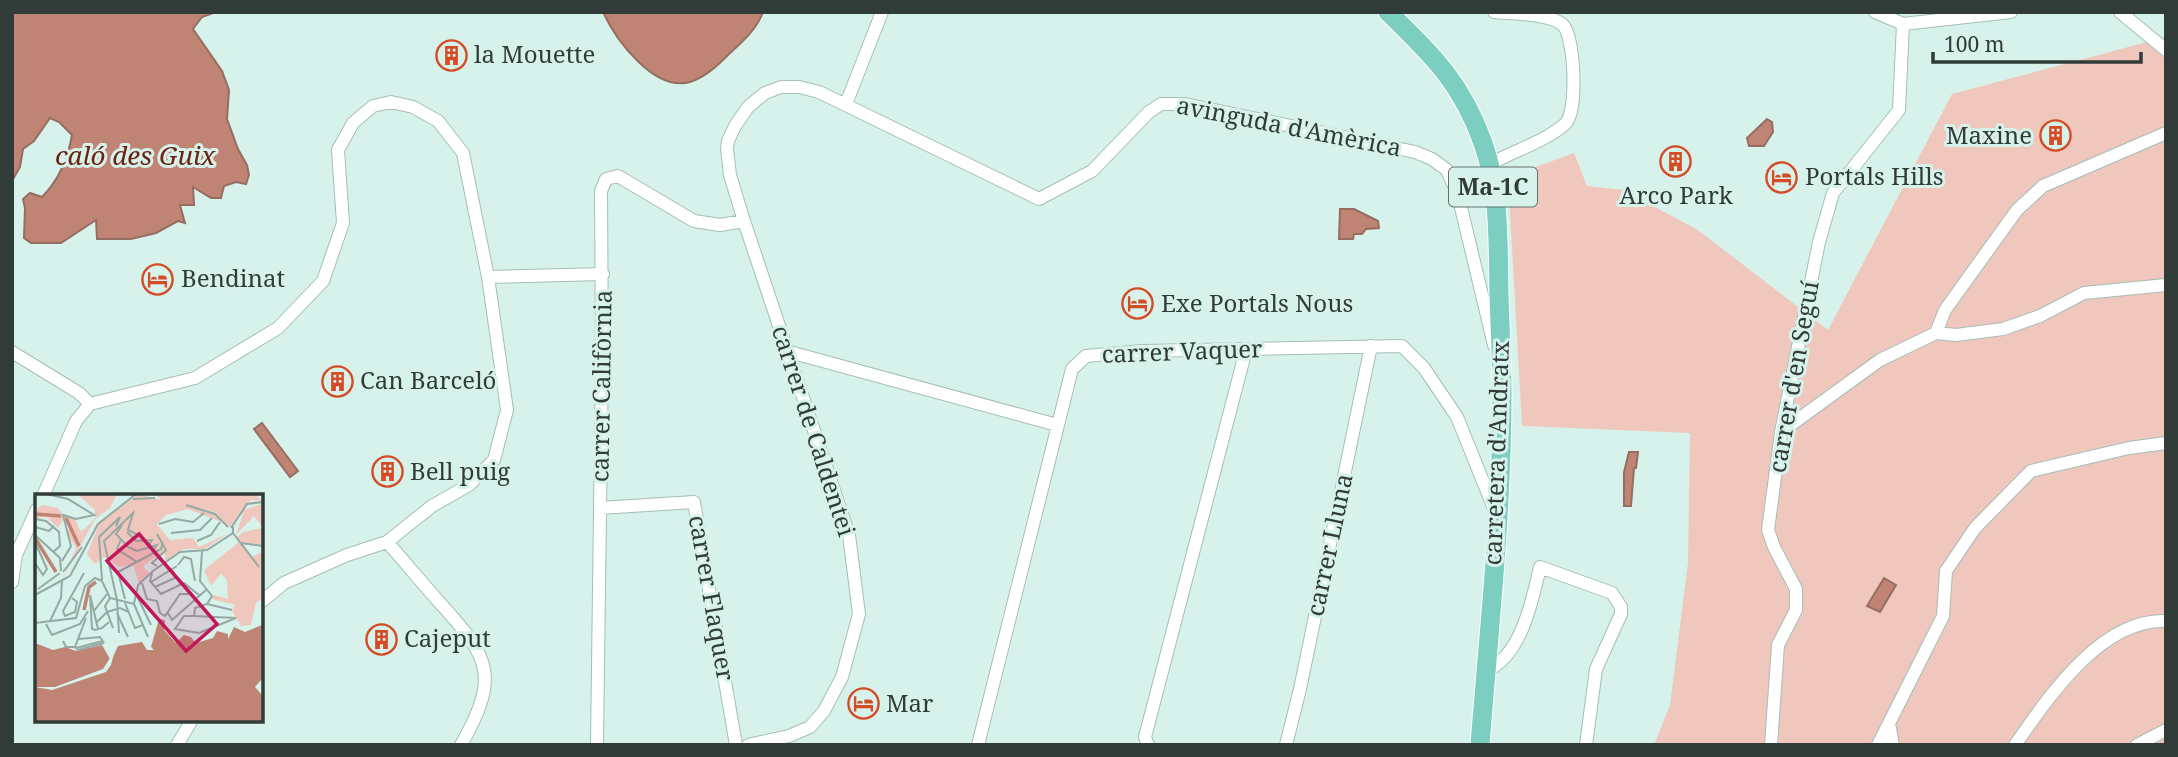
<svg xmlns="http://www.w3.org/2000/svg" width="2178" height="757" viewBox="0 0 2178 757" font-family="'Noto Serif',serif">
<rect width="100%" height="100%" fill="#d7f2eb"/>
<path fill="#f0c7bc" d="M2166 37V745H1654L1670 705 1688 563 1690 433 1522 426 1508 177 1574 153 1587 186 1623 190 1698 230 1828 330 1952 94Z"/>
<path fill="#bf8474" stroke="#946e62" stroke-width="2" d="M12 12H216L202 17 193 29 222 71 229 90 227 119 238 149 247 165 249 175 246 184 236 182 224 186 221 198H211L193 187 194 205H180L185 223 178 221 156 233 131 239H97L96 220 61 243H31L24 238 25 208 23 199 30 193 42 197C59 180 68 158 72 135L59 122 50 118 34 141 23 149 20 167 12 181Z
M603 12H763C757 29 742 42 729 54 718 65 706 77 690 82 654 92 616 40 603 12Z
M1767 119 1772 122 1773 132 1764 146H1749L1747 138Z
M1340 209H1354L1378 221 1379 228 1366 229 1362 234H1354L1353 239H1339Z
M262 423 298 471 290 477 254 429Z
M1629 452H1638L1636 468H1634L1631 506H1624V472Z
M1884 578 1896 585 1880 612 1867 606Z"/>
<g fill="none" stroke-linecap="round" stroke-linejoin="round">
<defs>
<path id="street" d="M1875 12 1903 24 2011 12
M2120 12 2166 50
M846 104 882 12
M1489 162 1498 160C1519 149 1547 140 1565 124 1578 113 1575 37 1563 25 1550 13 1511 14 1494 12
M488 277 603 274
M1936 333 1945 310 2017 210 2043 186 2166 133
M786 351 1057 425
M12 352 79 393 90 404
M90 404 195 378 278 328 323 281 343 223 338 150 353 123 373 106 391 102 413 107 438 121 463 153 488 277 507 410 494 460 469 485 432 506 387 542C405 562 422 583 440 603 490 658 500 676 461 745
M1781 432 1880 360 1936 333 1956 335 2003 329 2040 316 2084 293 2166 285
M43 496 76 421 90 404
M600 508 694 502 736 745
M12 582 16 555 37 509
M261 602 284 583 347 555 387 542
M1486 671C1521 656 1532 602 1540 567L1612 593 1621 607V614L1596 669 1586 745
M1889 723 1893 745
M177 745 192 720
M597 745 602 357 601 191 606 179 618 176 694 221 720 225 744 221
M748 745 789 736 810 727 824 711 842 677 859 614 849 535 744 221 730 175 727 149 728 141 735 126 748 107 765 93 781 87H799L819 92 1039 199 1092 171 1149 112 1161 104H1185L1415 152 1432 159 1447 170 1458 195 1494 345
M978 745 1072 369 1086 356 1143 351 1402 346 1424 368 1457 417 1495 511
M1148 745 1145 737 1246 350
M1286 745 1300 689 1371 346
M1771 745 1778 645 1796 610V589L1774 547 1768 530 1781 432 1819 242 1833 193 1899 110 1903 24
M1878 745 1943 616 1946 571 1975 528 2031 471 2129 448 2166 443
M2015 745C2048 698 2101 618 2166 621
M2137 745 2166 730"/>
<path id="primary" d="M1388 12C1433 56 1461 82 1483 143 1500 190 1498 246 1499 295 1500 329 1502 362 1502 396 1502 512 1489 629 1480 745"/>
</defs>
<use href="#street" stroke="#a5beb8" stroke-width="14"/>
<use href="#primary" stroke="#fff" stroke-width="21"/>
<use href="#street" stroke="#fff" stroke-width="12"/>
<use href="#primary" stroke="#7ccec1" stroke-width="19"/>
</g>
<defs>
<symbol id="building-ring" viewBox="-11 -11 22 22"><circle r="9.5" fill="#d7f2eb" stroke="#d44b26" stroke-width="1.5"/><path d="M-4-6H4V6H1V3H-1V6H-4ZM-2.5-4.3h1.7v1.8h-1.7ZM.8-4.3h1.7v1.8H.8ZM-2.5-1h1.7V.8h-1.7ZM.8-1h1.7V.8H.8Z" fill="#d44b26"/></symbol>
<symbol id="hotel-ring" viewBox="-11 -11 22 22"><circle r="9.5" fill="#d7f2eb" stroke="#d44b26" stroke-width="1.5"/><path d="M-6-4.5h1.5V1H6V5H4.5V3h-9V5H-6ZM-4 0a1.8 1.8 0 1 1 3.6 0ZM.5 0V-2.5h3Q6-2.5 6 0Z" fill="#d44b26"/></symbol>
</defs>
<g fill-rule="evenodd">
<use href="#building-ring" x="434" y="38" width="35" height="35"/>
<use href="#building-ring" x="2038" y="118" width="35" height="35"/>
<use href="#building-ring" x="1658" y="144" width="35" height="35"/>
<use href="#hotel-ring" x="1764" y="160" width="35" height="35"/>
<use href="#hotel-ring" x="140" y="262" width="35" height="35"/>
<use href="#hotel-ring" x="1120" y="286" width="35" height="35"/>
<use href="#building-ring" x="320" y="364" width="35" height="35"/>
<use href="#building-ring" x="370" y="454" width="35" height="35"/>
<use href="#building-ring" x="364" y="622" width="35" height="35"/>
<use href="#hotel-ring" x="846" y="686" width="35" height="35"/>
</g>
<g text-anchor="middle" stroke-width="6" stroke-linejoin="round" paint-order="stroke">
<rect fill="#d7f2eb" stroke="#63736e" stroke-width="2" x="1449" y="167.5" width="88" height="39" rx="5"/>
<g font-size="23" font-weight="bold" fill="#313c39">
<text x="1493" y="195">Ma-1C</text>
</g>
<g font-size="24" fill="#313c39" stroke="#d7f2eb" text-anchor="start">
<text x="474" y="63">la Mouette</text>
<text x="2032" y="144" text-anchor="end">Maxine</text>
<text x="1805" y="185">Portals Hills</text>
<text x="1676" y="204" text-anchor="middle">Arco Park</text>
<text x="181" y="287">Bendinat</text>
<text x="1161" y="312">Exe Portals Nous</text>
<text x="360" y="389">Can Barceló</text>
<text x="410" y="480">Bell puig</text>
<text x="404" y="647">Cajeput</text>
<text x="886" y="712">Mar</text>
</g>
<g font-size="24" fill="#313c39" stroke="#d7f2eb">
<text transform="translate(1289 127) rotate(11)" y="8">avinguda d'Amèrica</text>
<text transform="translate(1182 352) rotate(-2)" y="8">carrer Vaquer</text>
<text transform="translate(1794 377) rotate(-80)" y="8">carrer d'en Seguí</text>
<text transform="translate(602 386) rotate(-89)" y="8">carrer Califòrnia</text>
<text transform="translate(813 431) rotate(72)" y="8">carrer de Caldentei</text>
<text transform="translate(1497 453) rotate(-88)" y="8">carretera d'Andratx</text>
<text transform="translate(1330 545) rotate(-78)" y="8">carrer Lluna</text>
<text transform="translate(711 598) rotate(80)" y="8">carrer Flaquer</text>
</g>
<g font-size="26" font-style="italic" fill="#6c2411" stroke="#d7f2eb">
<text x="135" y="165">caló des Guix</text>
</g>
</g>
<g transform="translate(35 494)">
<rect width="228" height="228" fill="#d7f2eb"/>
<path d="M42 0H82L75 14 60 25 28 84 41 54 33 41 34 30 29 24 23 34 12 23 0 24V16L7 11 23 14 29 23 40 24 45 37 50 35 60 24V16ZM103 0 127 6 119 0H220L227 7 216 6 205 17 227 10V32L219 22 201 41 208 20 205 18 195 33 180 18 151 11 178 20 189 29 153 15 131 21 122 30 135 46 158 44 164 53 192 40 170 55H148L130 67V60L120 63 108 72 114 79 104 89 98 70 84 73 69 63 60 70 52 60 64 30ZM227 34V51L207 48 217 63 227 58V105L221 109 216 131 206 132 197 117 200 111 177 105 179 101 193 105 192 86 186 80 176 92 169 76 204 48 202 43 208 38Z" fill="#f0c7bc"/>
<path d="M124 125 130 126 129 136 141 149 149 141 156 143 160 148 154 151 178 144 182 137 193 140V145L199 133 210 138 227 131V185L220 193 227 201V227H0V149L18 156 30 153 41 157 67 151 76 167 83 152 107 148 112 156H119L116 153Z" fill="#bf8474"/>
<path d="M80 156 76 171 71 178 17 196 0 193H20L68 175Z" fill="#d7f2eb"/>
<path fill="none" stroke="#bf8474" stroke-width="3.5" d="M0 20 26 22M31 24 44 52M0 44 21 78M49 116 54 93 61 88"/>
<path fill="none" stroke="#95a9a4" stroke-width="2" d="M11 0 33 5 59 21 41 25 28 21 36 52 27 67M98 5 120 4M151 11 180 20 193 33M0 25 11 27 24 38 25 52 18 58M124 30 140 25 158 28 169 19M87 31 81 40 93 53 102 57 122 51 118 57M0 33 14 37 19 32M196 34 212 10 228 8M92 38 101 47 117 46 113 53M136 39 165 36 177 24M198 39 224 73M0 41 25 64 26 77M86 45 82 55 102 68M162 47 176 41 185 28M0 48 12 75 8 81 0 69M206 49 228 52M75 70 83 78 90 105M143 71 149 63 156 65 160 87M122 72 117 69 131 56 122 40M28 78 47 53M83 78 126 55 128 48M117 79 115 87 126 100 149 89 165 102M67 86 64 43 85 23 81 32M116 88 142 72M107 89 112 105 122 107 125 119M120 93 140 84 138 77M3 95 25 79M0 101 35 82 63 30 101 0M102 102 116 131M37 104 42 108 40 118 30 122 28 117 49 79M75 104 70 112 78 134M90 109 100 134 108 131M99 110 113 143M172 110 197 116M59 117 72 100M82 119 93 143M125 119 130 122 145 100H155M133 119 137 126 171 96M159 122 201 124 164 139M15 127 26 104 27 86M62 128 72 118 85 114 94 118M0 129 41 124 50 92 60 84 67 87 75 104 99 110 103 91 118 77 145 58 172 56 198 39V33M11 130 17 141 45 130 53 117M63 135 55 101 57 135 60 136 63 135 67 134 74 128M84 139 82 106 69 47 98 19 93 36 105 42M164 139 140 135 149 122H159L160 114 172 110 177 102 165 87 167 57M44 145 65 143 69 149M28 147 31 153H40L51 124M40 153 43 156 69 149M41 154 68 147"/>
<path fill="#c2185b" fill-opacity="0.15" stroke="#c2185b" stroke-width="3.5" d="M104 40 182 130 151 157 72 67Z"/>
<rect width="228" height="228" fill="none" stroke="#313c39" stroke-width="3.5"/>
</g>
<rect width="2178" height="757" fill="none" stroke="#313c39" stroke-width="28"/>
<path d="M1933 52v10h208v-10" fill="none" stroke="#313c39" stroke-width="3.5"/>
<text x="1944" y="52" font-size="21" fill="#313c39" stroke="#d7f2eb" stroke-width="5" paint-order="stroke">100 m</text>
</svg>
